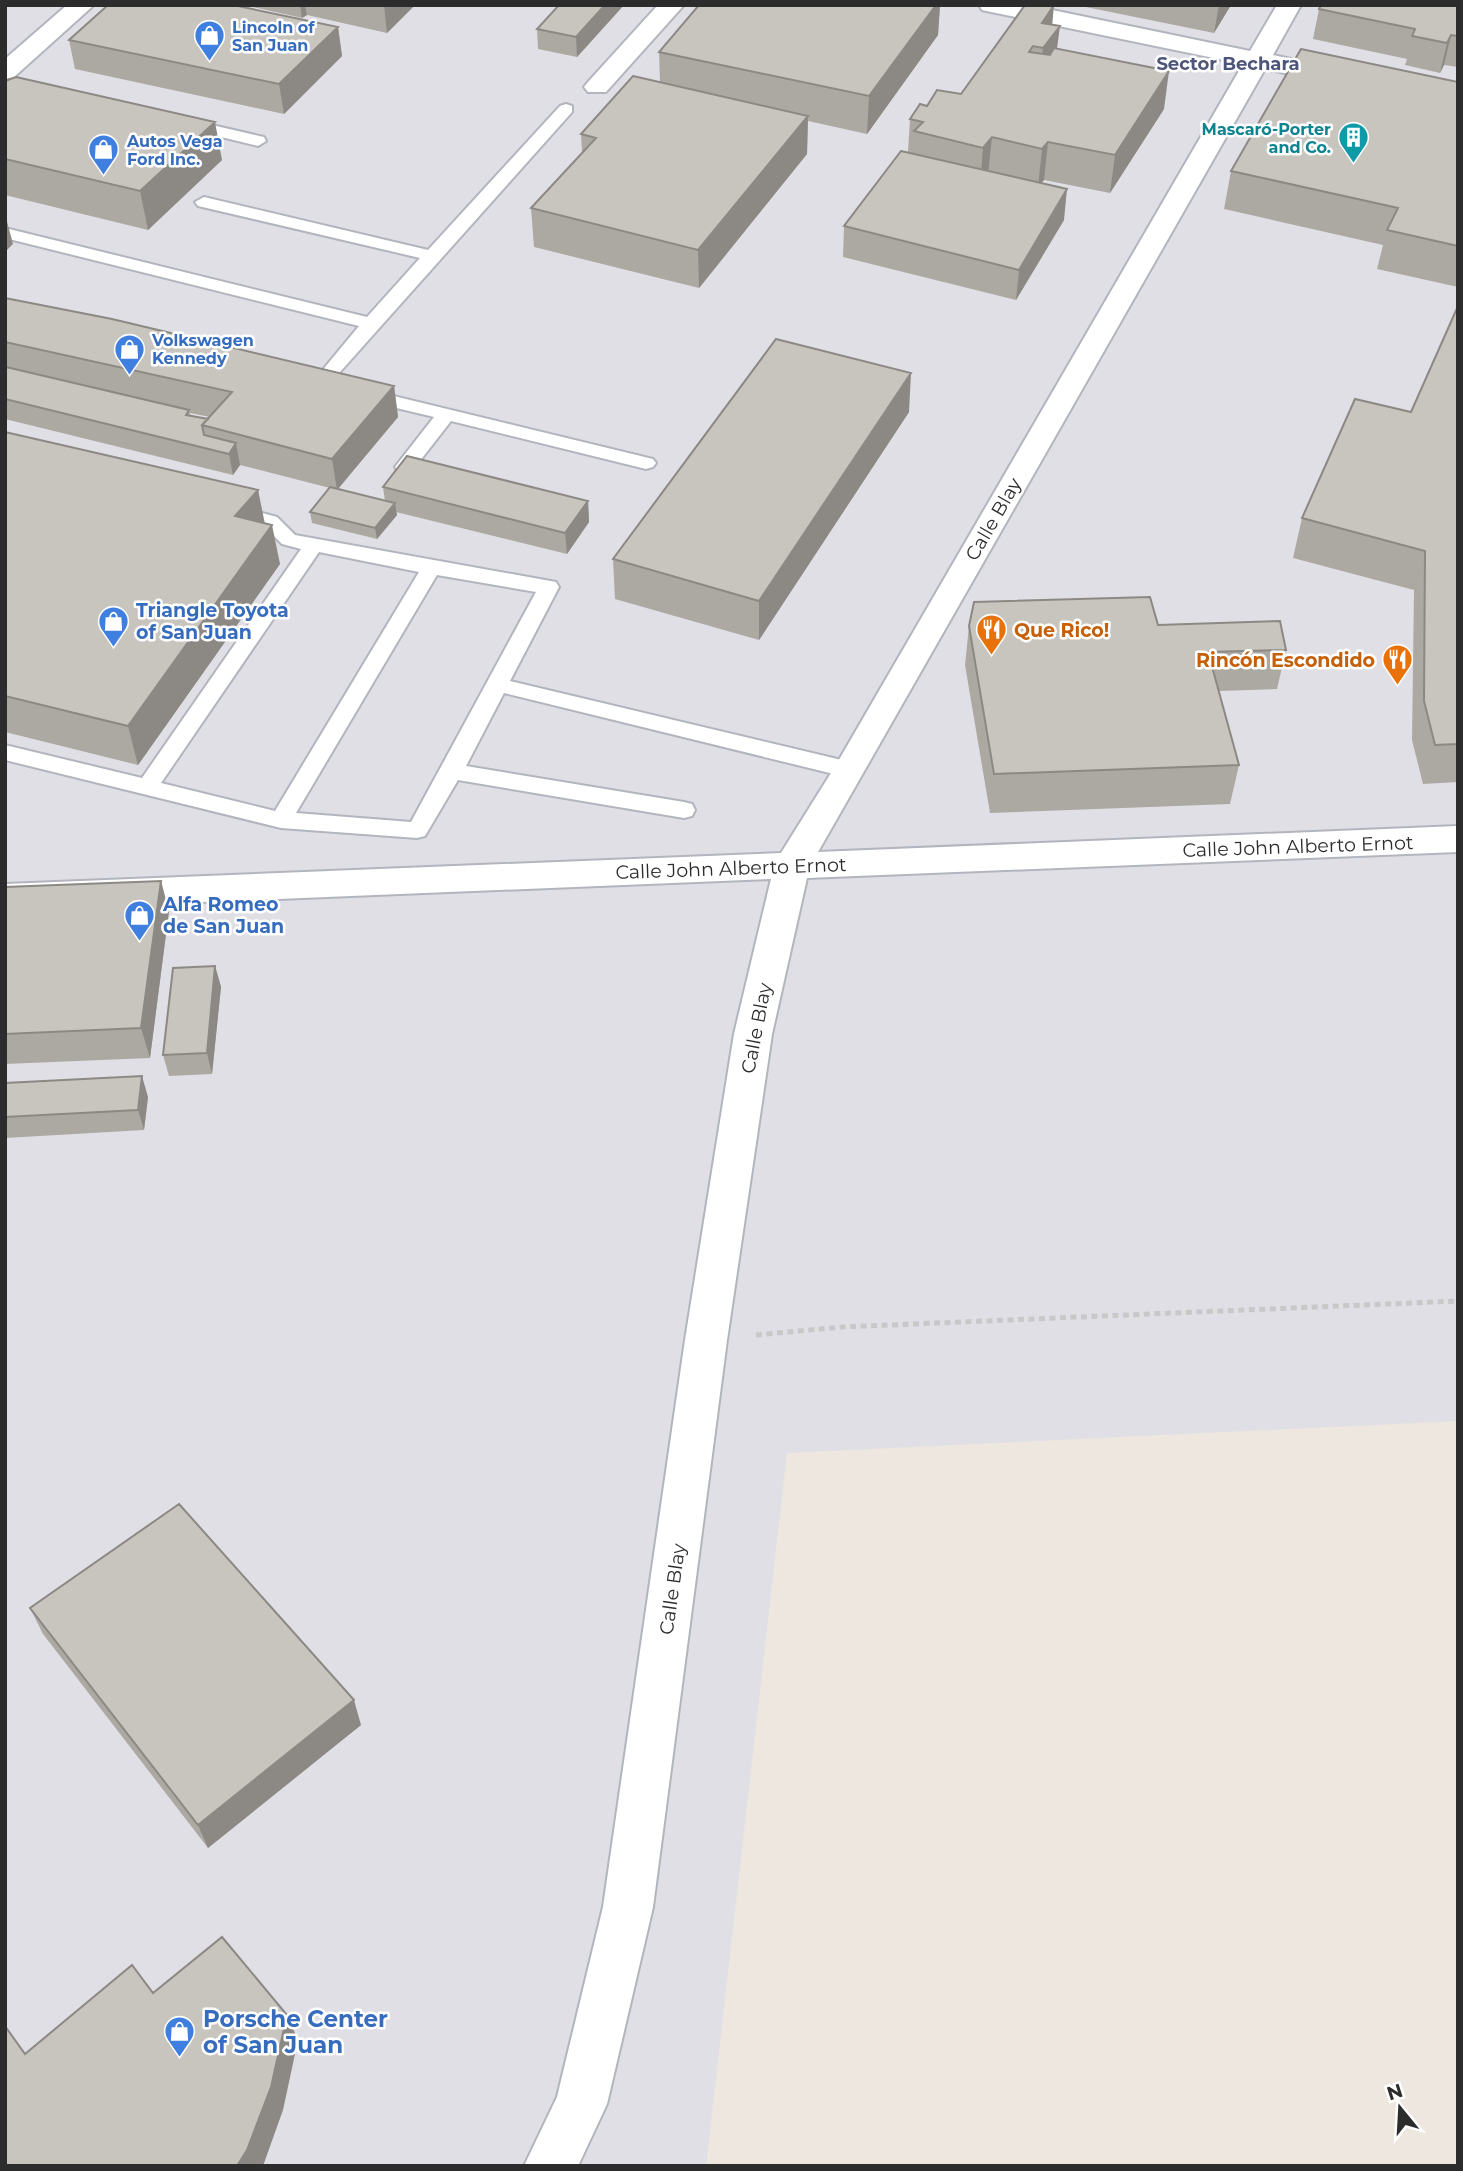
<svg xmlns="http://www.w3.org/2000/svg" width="1463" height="2171" viewBox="0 0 1463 2171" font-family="Montserrat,sans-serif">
<rect width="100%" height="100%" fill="#ede7df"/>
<path fill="#e1dfe6" d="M5 5H1458V1421L787 1453 706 2166H5Z"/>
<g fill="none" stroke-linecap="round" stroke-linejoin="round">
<defs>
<path id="lane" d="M566 104 572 106V112L332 381 653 459 656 463 653 467 646 469 451 421 412 471H398L395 467 434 417 313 388 311 384 359 326 5 238V228L367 317 420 258 198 206 195 202 204 197 428 250 560 106Z
M186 119 264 137 266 141 258 146 180 127 178 124Z
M233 505 277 517 295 535 556 582 559 587 510 681 850 762 858 765 861 770 858 775 850 778 504 693 466 766 684 802 692 804 695 810 692 816 684 818 458 780 425 836 417 838 281 828 5 760V745L142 778 301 549 282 544 263 525 226 515 223 511ZM319 552 419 572 275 811 161 783ZM437 575 536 592 411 822 296 813Z"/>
<path id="street" d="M67 5H94L14 77 5 79V59Z
M658 5H684L606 92H588L584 87 588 82Z
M979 5H1028L1250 51 1277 5H1301L1273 55 1351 72 1355 77 1351 82 1342 85 1265 69 818 852 1458 826V852L807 878 772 1034 727 1340 653 1907 607 2104 578 2166H524L557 2097 603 1907 685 1340 734 1034 771 879 5 910V884L781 853 836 765 1243 64 991 12 982 10Z"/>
</defs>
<use href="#lane" stroke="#b2b5be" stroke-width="4"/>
<use href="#street" stroke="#b2b5be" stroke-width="4"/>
<path stroke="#c8c8c8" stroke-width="5" stroke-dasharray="6 4.5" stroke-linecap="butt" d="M756 1335 842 1327 1458 1301"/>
<use href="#lane" fill="#fff" fill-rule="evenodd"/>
<use href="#street" fill="#fff" fill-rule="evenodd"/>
</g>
<path fill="#aca9a3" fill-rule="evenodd" d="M244 5H415L387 33 307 15 302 18Z
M624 5 577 57 538 49 537 29Z
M699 5H940L938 35 867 134 808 121 807 154 699 288 534 247 531 208 582 153 581 134 660 82 659 52Z
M1076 5H1231L1214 33Z
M1458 5V67L1444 65 1440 73 1405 65 1407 59 1313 39 1319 9Z
M1052 25 1057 49 1164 109 1110 193 1044 180 1041 183 1064 220 1016 300 843 257 844 226 908 152 910 119 927 106 961 94Z
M338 27 342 56 284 114 75 69 69 40Z
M5 81 222 160 148 230 5 195Z
M1458 82V287L1377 269 1383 245 1224 209 1231 171Z
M5 298 394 386 398 417 338 489 385 501 383 487 588 501 589 522 567 554 396 512 397 515 377 539 312 523 310 512 330 488 240 465 233 475 5 419ZM190 413 210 417 208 419 190 415Z
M1458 306V782L1423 784 1412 740 1414 590 1293 558 1302 518 1411 412Z
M909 412 759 640 615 599 613 559Z
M5 432 258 490 264 523 280 564 138 765 5 732Z
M1158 625 1286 650 1277 689 1219 691 1239 765 1230 804 990 813 965 665 969 626Z
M5 887 169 911 150 1058 5 1064Z
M215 966 221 987 212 1074 169 1076 163 1055Z
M5 1083 148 1097 144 1130 5 1138Z
M30 1608 361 1725 208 1848 43 1634Z"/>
<path fill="#8c8985" d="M300 5H305L307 15 302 18Z
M384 5H415L387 33Z
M605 5H624L577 57 576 37Z
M936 5H940L938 35 867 134 869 96Z
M1054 5 1051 38 1060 26 1055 64 1039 85 1043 48 1042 23Z
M1219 5H1231L1214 33Z
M338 27 342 56 284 114 279 84Z
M1451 35 1444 65 1440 73 1447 43Z
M1169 71 1164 109 1110 193 1115 155Z
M808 116 807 154 699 288 698 250Z
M215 122 222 160 148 230 140 191Z
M992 137 988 175 980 187 983 148Z
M1048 142 1044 180 1038 187 1042 149Z
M1067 189 1064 220 1016 300 1019 270Z
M5 214 13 244 5 252Z
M911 373 909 412 759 640V601Z
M394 386 398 417 337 490 332 459Z
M236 443 240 465 233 475 229 454Z
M258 490 266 529 235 516Z
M588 501 589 522 567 554 565 533Z
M395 503 397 515 377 539 375 528Z
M272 525 280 564 138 765 128 726Z
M161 881 169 911 150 1058 141 1028Z
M215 966 221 987 212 1074 207 1053Z
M142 1076 148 1097 144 1130 138 1110Z
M354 1700 361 1725 208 1848 198 1825Z
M287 2015 298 2040 283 2110 263 2166H237Z"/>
<path fill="#c8c4be" stroke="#8c8985" stroke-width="2" d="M108 5H233L338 27 279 84 69 40Z
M559 5H605L576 37 537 29Z
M699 5H936L869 96 659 52Z
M1025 5H1054L1042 23 1060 26 1043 48 1033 46 1029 52 1050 55 1054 48 1169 71 1115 155 1048 142 1042 149 992 137 983 148 914 131 923 122 910 119 920 104 927 106 937 90 961 94Z
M1321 5H1458V36L1451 35 1447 43 1412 36 1415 29 1319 9Z
M1301 49 1458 82V246L1387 230 1398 208 1231 171Z
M633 76 808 116 698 250 531 208 596 138 581 134Z
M16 77 215 122 140 191 5 159V81Z
M901 151 1067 189 1019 270 844 226Z
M5 298 112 319 394 386 332 459 202 425 232 392 5 342Z
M1458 306V744L1435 745 1424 701 1425 551 1302 518 1355 399 1411 412Z
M776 339 911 373 759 601 613 559Z
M6 367 189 410 186 415 208 419 202 425 204 435 236 443 229 454 5 399Z
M5 432 258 490 235 516 272 525 128 726 5 696Z
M407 456 588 501 565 533 383 487Z
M330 487 395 503 375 528 310 512Z
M1150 597 1158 625 1280 621 1286 650 1208 652 1239 765 994 774 969 626 974 602Z
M161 881 141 1028 5 1034V887Z
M215 966 207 1053 163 1055 173 968Z
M142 1076 138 1110 5 1117V1083Z
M179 1504 354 1700 198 1825 30 1608Z
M222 1937 287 2015 271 2087 247 2150 237 2166H5V2026L25 2054 132 1965 153 1993Z"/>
<defs>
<symbol id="shop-pin" viewBox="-11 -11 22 30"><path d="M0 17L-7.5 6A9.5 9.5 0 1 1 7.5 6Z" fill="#3f7fe0" stroke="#fff"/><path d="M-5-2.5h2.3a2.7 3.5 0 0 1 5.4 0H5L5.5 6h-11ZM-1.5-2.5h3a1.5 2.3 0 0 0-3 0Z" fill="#fff"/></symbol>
<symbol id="building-pin" viewBox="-11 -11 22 30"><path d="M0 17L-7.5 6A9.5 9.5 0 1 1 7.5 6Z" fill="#0f9aa8" stroke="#fff"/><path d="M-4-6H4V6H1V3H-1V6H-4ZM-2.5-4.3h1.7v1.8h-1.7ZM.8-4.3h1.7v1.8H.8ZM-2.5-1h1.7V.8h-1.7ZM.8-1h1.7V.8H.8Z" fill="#fff"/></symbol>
<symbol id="restaurant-pin" viewBox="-11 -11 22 30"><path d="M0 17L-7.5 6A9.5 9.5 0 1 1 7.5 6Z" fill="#e8710a" stroke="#fff"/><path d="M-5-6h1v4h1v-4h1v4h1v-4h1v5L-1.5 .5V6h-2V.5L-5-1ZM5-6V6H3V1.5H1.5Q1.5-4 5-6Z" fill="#fff"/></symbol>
</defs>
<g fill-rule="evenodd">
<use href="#shop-pin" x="192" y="18" width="35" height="47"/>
<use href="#building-pin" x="1336" y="120" width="35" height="47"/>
<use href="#shop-pin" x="86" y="132" width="35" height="47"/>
<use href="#shop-pin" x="112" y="332" width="35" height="47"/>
<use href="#shop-pin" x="96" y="604" width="35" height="47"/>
<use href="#restaurant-pin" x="974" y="612" width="35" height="47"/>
<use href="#restaurant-pin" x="1380" y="642" width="35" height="47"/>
<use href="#shop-pin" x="122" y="898" width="35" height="47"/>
<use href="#shop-pin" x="162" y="2014" width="35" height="47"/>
</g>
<g text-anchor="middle" stroke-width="5" stroke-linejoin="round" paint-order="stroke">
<g font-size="16" font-weight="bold" fill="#366cbe" stroke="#fff" text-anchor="start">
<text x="232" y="33">Lincoln of<tspan x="232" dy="18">San Juan</tspan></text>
<text x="127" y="147">Autos Vega<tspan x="127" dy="18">Ford Inc.</tspan></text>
<text x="152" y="346">Volkswagen<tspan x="152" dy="18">Kennedy</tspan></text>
</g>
<g font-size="16" font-weight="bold" fill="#0d838f" stroke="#fff" text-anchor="end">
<text x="1331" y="135">Mascaró-Porter<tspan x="1331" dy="18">and Co.</tspan></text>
</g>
<g font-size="18" font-weight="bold" fill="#4e557b" stroke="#fff">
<text x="1228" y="70">Sector Bechara</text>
</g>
<g font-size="19" fill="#2c2c2c" stroke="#fff">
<text transform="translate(993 519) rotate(-60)" y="7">Calle Blay</text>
<text transform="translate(1298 846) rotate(-2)" y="7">Calle John Alberto Ernot</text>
<text transform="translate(731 868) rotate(-2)" y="7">Calle John Alberto Ernot</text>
<text transform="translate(756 1028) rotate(-79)" y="7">Calle Blay</text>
<text transform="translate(672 1589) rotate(-82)" y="7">Calle Blay</text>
</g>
<g font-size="19" font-weight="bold" fill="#366cbe" stroke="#fff" text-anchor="start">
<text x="136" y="617">Triangle Toyota<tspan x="136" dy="22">of San Juan</tspan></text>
<text x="163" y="911">Alfa Romeo<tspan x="163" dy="22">de San Juan</tspan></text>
</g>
<g font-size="19" font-weight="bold" fill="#c56008" stroke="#fff" text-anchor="start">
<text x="1014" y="637">Que Rico!</text>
<text x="1375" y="667" text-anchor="end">Rincón Escondido</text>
</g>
<g font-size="23" font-weight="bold" fill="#366cbe" stroke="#fff" text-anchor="start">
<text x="203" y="2027">Porsche Center<tspan x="203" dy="26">of San Juan</tspan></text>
</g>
</g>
<rect width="1463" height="2171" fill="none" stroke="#2c2c2c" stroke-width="14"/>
<g transform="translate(1400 2108) rotate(342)" stroke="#ffffff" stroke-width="5" paint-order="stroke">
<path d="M0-5L12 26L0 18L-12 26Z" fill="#2c2c2c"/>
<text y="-10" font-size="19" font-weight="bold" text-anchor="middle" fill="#2c2c2c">N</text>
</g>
</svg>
